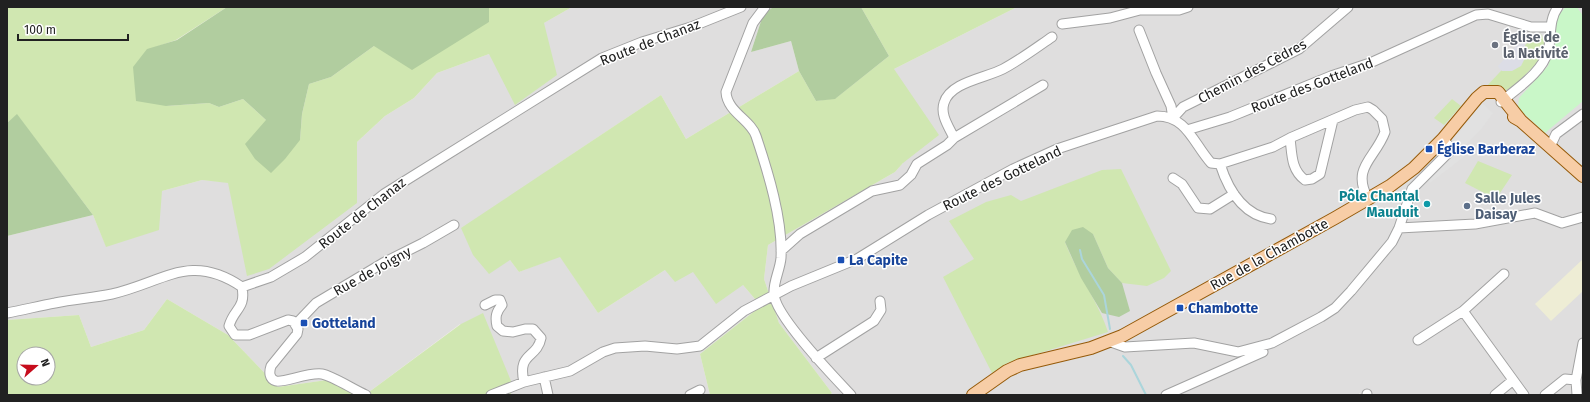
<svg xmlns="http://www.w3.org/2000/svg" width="1590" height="402" viewBox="0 0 1590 402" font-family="'Fira Sans',sans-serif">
<rect width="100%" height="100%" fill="#f0ede8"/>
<path fill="#dfdede" d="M572 7H773L763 15 751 52 791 41 799 71 686 139 661 95 550 169 510 260 519 272 560 256 598 313 665 270 693 272 743 285 761 306 700 354 710 395H511L510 381 460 324 365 395 327 380 278 387 228 335 167 299 144 330 91 347 79 315 7 320V236L93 215 106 246 162 191 202 180 228 182 357 203V142L385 116 414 98 437 73 489 54Z
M1017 7H1583V395H1361L1360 393 1357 395H830L832 393 779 323 764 279 768 245 895 172 903 163 894 69Z"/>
<path fill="#eeedd5" d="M1583 259V291L1551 321 1535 304Z"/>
<path fill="#d0e7b1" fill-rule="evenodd" d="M7 7H227L176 40 147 50 166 106 209 103 219 107 243 99 266 120 300 140 302 114 309 84 331 77 374 46 489 22V7H572L544 23 557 75 515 105 489 54 437 73 414 98 385 116 357 142V203L269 269 247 276 228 183 202 180 162 191 159 230 106 247 93 215 17 115 7 123Z
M861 7H1017L894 69 939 135 903 163 895 172 768 245 764 279 779 323 832 393 830 395H710L700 354 761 306 743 285 716 304 693 272 675 282 665 270 598 313 560 257 519 272 510 260 489 274 473 255 461 228 661 95 686 139 799 71 816 101 836 98 889 56Z
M1540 33 1545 41 1544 52 1539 61 1513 87 1504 91 1483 90 1531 39 1537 41Z
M1452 99 1461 106 1444 125 1434 118Z
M1478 161 1512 175 1496 199 1465 183Z
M1121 169 1171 271 1164 278 1147 286 1122 283 1108 268 1093 234 1065 242C1077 274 1098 301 1108 332L1007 363 992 373 943 277 974 259 949 221 986 202 1011 195 1021 201 1102 170Z
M167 299 228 335 278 387 327 380 358 395H7V320L79 315 91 347 144 330ZM24 354H48V378H24Z
M483 313 511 381V395H365L461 324Z"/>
<path fill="#b1cd9f" d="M227 7H489V22L412 70 374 46 331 77 309 84 302 114 300 140 285 159 271 173 255 159 245 144 266 120 243 99 219 107 209 103 166 106 136 101 133 67 147 49 177 40Z
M773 7H861L889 56 835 99 816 101 799 71 791 41 751 52 763 15Z
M17 114 93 215 7 236V123Z
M1083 227 1093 234 1108 268 1122 283 1130 311 1119 317 1102 313 1081 278 1065 242 1072 230Z"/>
<path fill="#c9f7c8" d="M1566 7H1577L1583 16V101L1545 133 1518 108 1519 98 1548 66 1554 49 1557 16Z"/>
<path fill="#e1e1e1" d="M1482 103 1493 113 1482 128 1461 149 1453 140Z
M1461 151 1465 156 1430 183 1426 177Z"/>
<path fill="#dcdde6" d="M1522 44 1525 45 1526 56 1521 66 1512 71H1502L1499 68 1498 66 1517 45Z"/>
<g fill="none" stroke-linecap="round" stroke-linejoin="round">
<path stroke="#abd5db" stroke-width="2" d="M1080 250 1082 259 1104 295 1110 329
M1123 356 1131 365 1146 395"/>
<defs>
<path id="minor" d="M765 7 753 23 726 92C727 112 751 120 756 136 768 172 783 220 781 258 780 270 773 282 774 294 775 316 835 378 851 395
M1062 24 1110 18 1140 10H1179L1188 7
M1139 30 1156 73 1171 106 1173 118
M1501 102C1517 88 1542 73 1548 51 1552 36 1548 21 1558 7
M1173 118 1183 107 1299 49 1348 7
M1187 130 1230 117 1331 76 1370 63 1476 15 1488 14 1531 27H1550
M954 138 1043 85
M1290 138C1292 154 1291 170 1305 180L1312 179 1320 174 1333 120
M1550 147 1556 134 1583 114
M1220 164C1228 189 1243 215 1271 219
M1173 178 1182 184 1198 208 1210 209 1234 194
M1399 228 1475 224 1535 213 1562 223 1583 217
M781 251 800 234 872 191 900 185 911 175 917 164 947 145 954 138C949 127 940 115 944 103 950 82 986 78 1003 69 1020 60 1036 48 1052 37
M242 287C246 309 234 308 229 326L235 335H249L288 320 293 321 298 329 297 334 271 366C269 372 269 379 276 381 284 383 308 372 322 374 333 376 354 390 366 395
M485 305 495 300H500L502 305C496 312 495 317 497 326L503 331 513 332 525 329H533L541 338C537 359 517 352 524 382
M1463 311 1524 395
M7 313C23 310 39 306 55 303 74 299 93 298 112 294 164 282 190 252 242 287L271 277 305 257 384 194 602 58 642 42 691 27 741 7
M296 324 316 303 383 263 423 243 454 225
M1418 340 1463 311 1504 274
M1111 342 1125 347 1194 343 1238 352 1272 343 1321 317 1335 308 1351 291 1392 242 1399 228 1412 189 1450 151 1449 146 1443 139
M816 358 874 321 881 310 880 301
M544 377 548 395
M1367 394V395
M491 395 524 382 570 371 603 352 615 348 645 346 677 349 700 346 744 311 791 286 857 259 928 215 1013 169 1057 149 1157 116C1187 116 1193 143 1211 163L1220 164 1273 147 1290 138 1355 110 1368 107 1373 110 1382 119 1385 132C1375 159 1351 167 1368 199
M690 395 700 390
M1166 395 1263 352
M1495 395 1512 381
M1545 395 1565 379 1576 380
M1577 395 1576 380 1583 343"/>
<path id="major" d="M1514 117 1521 121 1583 176
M973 395 1007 371 1020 365 1091 348 1122 336 1335 218 1390 186 1414 168 1443 139 1477 98 1484 92H1498L1521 121"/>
</defs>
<use href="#minor" stroke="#a2a2a2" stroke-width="11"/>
<use href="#major" stroke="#955a09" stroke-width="14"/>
<use href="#minor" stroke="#fff" stroke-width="9"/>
<use href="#major" stroke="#f7cda6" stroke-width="12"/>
</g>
<circle fill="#6b7280" stroke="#fff" stroke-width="1.5" cx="1495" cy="45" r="4"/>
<g fill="#1a4fb4" stroke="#fff" stroke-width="1.5">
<rect x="1425" y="145" width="8" height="8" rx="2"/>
<rect x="837" y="256" width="8" height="8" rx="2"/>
<rect x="1176" y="304" width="8" height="8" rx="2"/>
<rect x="300" y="319" width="8" height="8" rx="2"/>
</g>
<circle fill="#0f9aa8" stroke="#fff" stroke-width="1.5" cx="1427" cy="204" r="4"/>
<circle fill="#5c6f8a" stroke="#fff" stroke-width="1.5" cx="1467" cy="206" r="4"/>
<g text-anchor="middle" stroke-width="3" stroke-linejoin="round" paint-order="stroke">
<g font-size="14" font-weight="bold" fill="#5b616d" stroke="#fff" text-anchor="start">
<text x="1503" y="42">Église de<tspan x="1503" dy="16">la Nativité</tspan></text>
</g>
<g font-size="14" fill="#212121" stroke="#fff">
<text transform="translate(650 42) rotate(-21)" y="5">Route de Chanaz</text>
<text transform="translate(1252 71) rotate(-28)" y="5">Chemin des Cèdres</text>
<text transform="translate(1312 85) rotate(-21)" y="5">Route des Gotteland</text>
<text transform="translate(1002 178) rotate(-26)" y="5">Route des Gotteland</text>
<text transform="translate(362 213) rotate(-38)" y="5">Route de Chanaz</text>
<text transform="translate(1269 254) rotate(-29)" y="5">Rue de la Chambotte</text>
<text transform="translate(372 271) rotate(-29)" y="5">Rue de Joigny</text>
</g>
<g font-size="14" font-weight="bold" fill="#164399" stroke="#fff" text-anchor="start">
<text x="1437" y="154">Église Barberaz</text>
<text x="849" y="265">La Capite</text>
<text x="1188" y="313">Chambotte</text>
<text x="312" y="328">Gotteland</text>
</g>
<g font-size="14" font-weight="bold" fill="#0d838f" stroke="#fff" text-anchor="end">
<text x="1419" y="201">Pôle Chantal<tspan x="1419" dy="16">Mauduit</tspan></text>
</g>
<g font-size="14" font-weight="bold" fill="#4e5e75" stroke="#fff" text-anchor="start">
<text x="1475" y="203">Salle Jules<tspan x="1475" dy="16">Daisay</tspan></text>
</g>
</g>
<rect width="1590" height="402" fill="none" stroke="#212121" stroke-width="16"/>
<g transform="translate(36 366) rotate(70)"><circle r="19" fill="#ffffff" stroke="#a6a6a6"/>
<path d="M0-3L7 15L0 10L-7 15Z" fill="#c60c1c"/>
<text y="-6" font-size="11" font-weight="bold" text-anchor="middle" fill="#212121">N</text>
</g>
<path d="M18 34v6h110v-6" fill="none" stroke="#212121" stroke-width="2"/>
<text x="24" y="34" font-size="12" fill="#212121" stroke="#ffffff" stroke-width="3" paint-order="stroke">100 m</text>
</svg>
